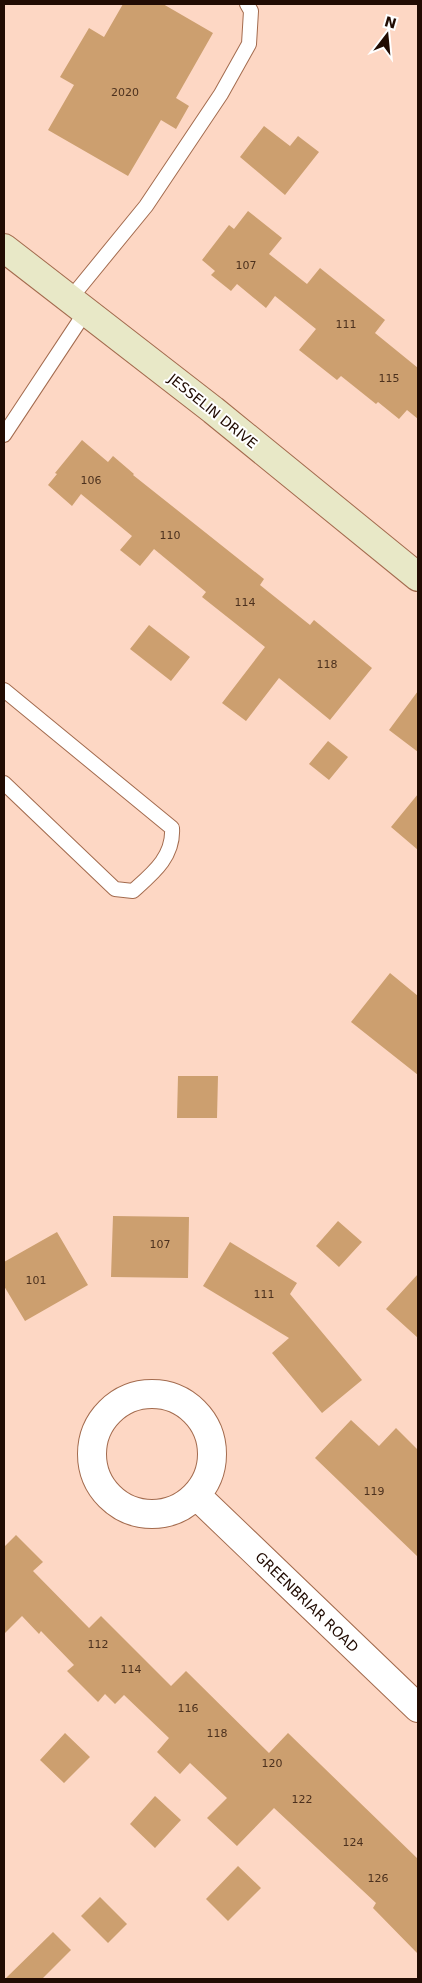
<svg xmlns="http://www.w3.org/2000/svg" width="422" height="1983" viewBox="0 0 422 1983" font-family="'DejaVu Sans',sans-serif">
<rect width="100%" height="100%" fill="#fdd7c4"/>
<path fill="#cc9f6f" d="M123 4H163L213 33 176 98 189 106 176 129 161 120 128 176 48 130 74 85 60 77 89 28 104 37Z
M264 126 290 146 298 136 319 152 285 195 240 157Z
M248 211 282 238 269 254 307 284 320 268 385 320 375 333 418 368V419L407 410 399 419 378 402 376 404 341 376 337 380 299 350 316 329 275 296 266 308 237 284 231 291 211 275 215 271 202 260 229 225 234 229Z
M82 440 108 462 113 456 134 474 133 475 264 579 260 585 310 625 314 620 372 668 330 720 279 678 246 721 222 703 265 647 202 597 206 592 154 549 140 566 120 550 132 536 81 494 72 506 48 485 57 474 55 473Z
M149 625 190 657 171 681 130 649Z
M418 691V752L389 730Z
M328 741 348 757 329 780 309 764Z
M418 794V850L391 827Z
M390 973 418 996V1075L351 1022Z
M178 1076H218L217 1118H177Z
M113 1216 189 1217 188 1278 111 1277Z
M338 1221 362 1242 339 1267 316 1246Z
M57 1232 88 1285 25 1321 4 1286V1262Z
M230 1242 297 1283 290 1294 362 1380 322 1413 272 1353 289 1338 203 1286Z
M418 1274V1338L386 1309Z
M351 1420 379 1446 396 1428 418 1450V1557L315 1458Z
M16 1535 43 1562 33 1571 89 1628 101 1616 171 1686 186 1671 269 1753 288 1733 418 1859V1954L373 1908 376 1903 274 1808 237 1846 207 1818 227 1798 190 1763 180 1774 157 1752 169 1738 124 1695 115 1704 105 1694 98 1702 67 1671 74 1665 41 1631 39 1634 22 1616 4 1634V1547Z
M65 1733 90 1757 64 1783 40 1760Z
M155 1796 181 1820 155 1848 130 1824Z
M238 1866 261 1888 228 1921 206 1899Z
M100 1897 127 1924 108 1943 81 1916Z
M53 1932 71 1950 42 1979H5Z"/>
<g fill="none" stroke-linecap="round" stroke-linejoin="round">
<defs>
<path id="lane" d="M70 299 146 206 221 94 249 44 251 11 247 4
M4 435 86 311
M4 690 172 828C174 857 152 874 133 891L115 889 4 783"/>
<path id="street" d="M92 1454a60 60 0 1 1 120 0a60 60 0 1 1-120 0Z
M196 1495 418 1708"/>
<path id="secondary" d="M4 248 213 410 418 577"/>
</defs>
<use href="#lane" stroke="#a36b4e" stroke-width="16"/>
<use href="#street" stroke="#a36b4e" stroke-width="30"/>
<use href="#secondary" stroke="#a36b4e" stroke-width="30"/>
<use href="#lane" stroke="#fff" stroke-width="14"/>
<use href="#street" stroke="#fff" stroke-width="28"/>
<use href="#secondary" stroke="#e8e8c7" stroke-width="28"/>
</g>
<g text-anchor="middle" stroke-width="4" stroke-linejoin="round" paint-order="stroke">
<g font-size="11" fill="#4c311e">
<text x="125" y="96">2020</text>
<text x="246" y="269">107</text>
<text x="346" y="328">111</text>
<text x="389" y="382">115</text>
<text x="91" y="484">106</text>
<text x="170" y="539">110</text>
<text x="245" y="606">114</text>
<text x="327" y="668">118</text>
<text x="160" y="1248">107</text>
<text x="36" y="1284">101</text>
<text x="264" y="1298">111</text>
<text x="374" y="1495">119</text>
<text x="98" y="1648">112</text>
<text x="131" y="1673">114</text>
<text x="188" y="1712">116</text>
<text x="217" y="1737">118</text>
<text x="272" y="1767">120</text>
<text x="302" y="1803">122</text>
<text x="353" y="1846">124</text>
<text x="378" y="1882">126</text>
</g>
<g font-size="14" fill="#210c03" stroke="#fff">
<text transform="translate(213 411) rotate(39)" y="5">JESSELIN DRIVE</text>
<text transform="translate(307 1602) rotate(44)" y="5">GREENBRIAR ROAD</text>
</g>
</g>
<rect width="422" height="1983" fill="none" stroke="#210c03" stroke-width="10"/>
<g transform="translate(387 35) rotate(16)" stroke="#ffffff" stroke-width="4" paint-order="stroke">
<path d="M0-4L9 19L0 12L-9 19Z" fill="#210c03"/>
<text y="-8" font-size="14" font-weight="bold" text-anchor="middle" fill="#210c03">N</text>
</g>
</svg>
